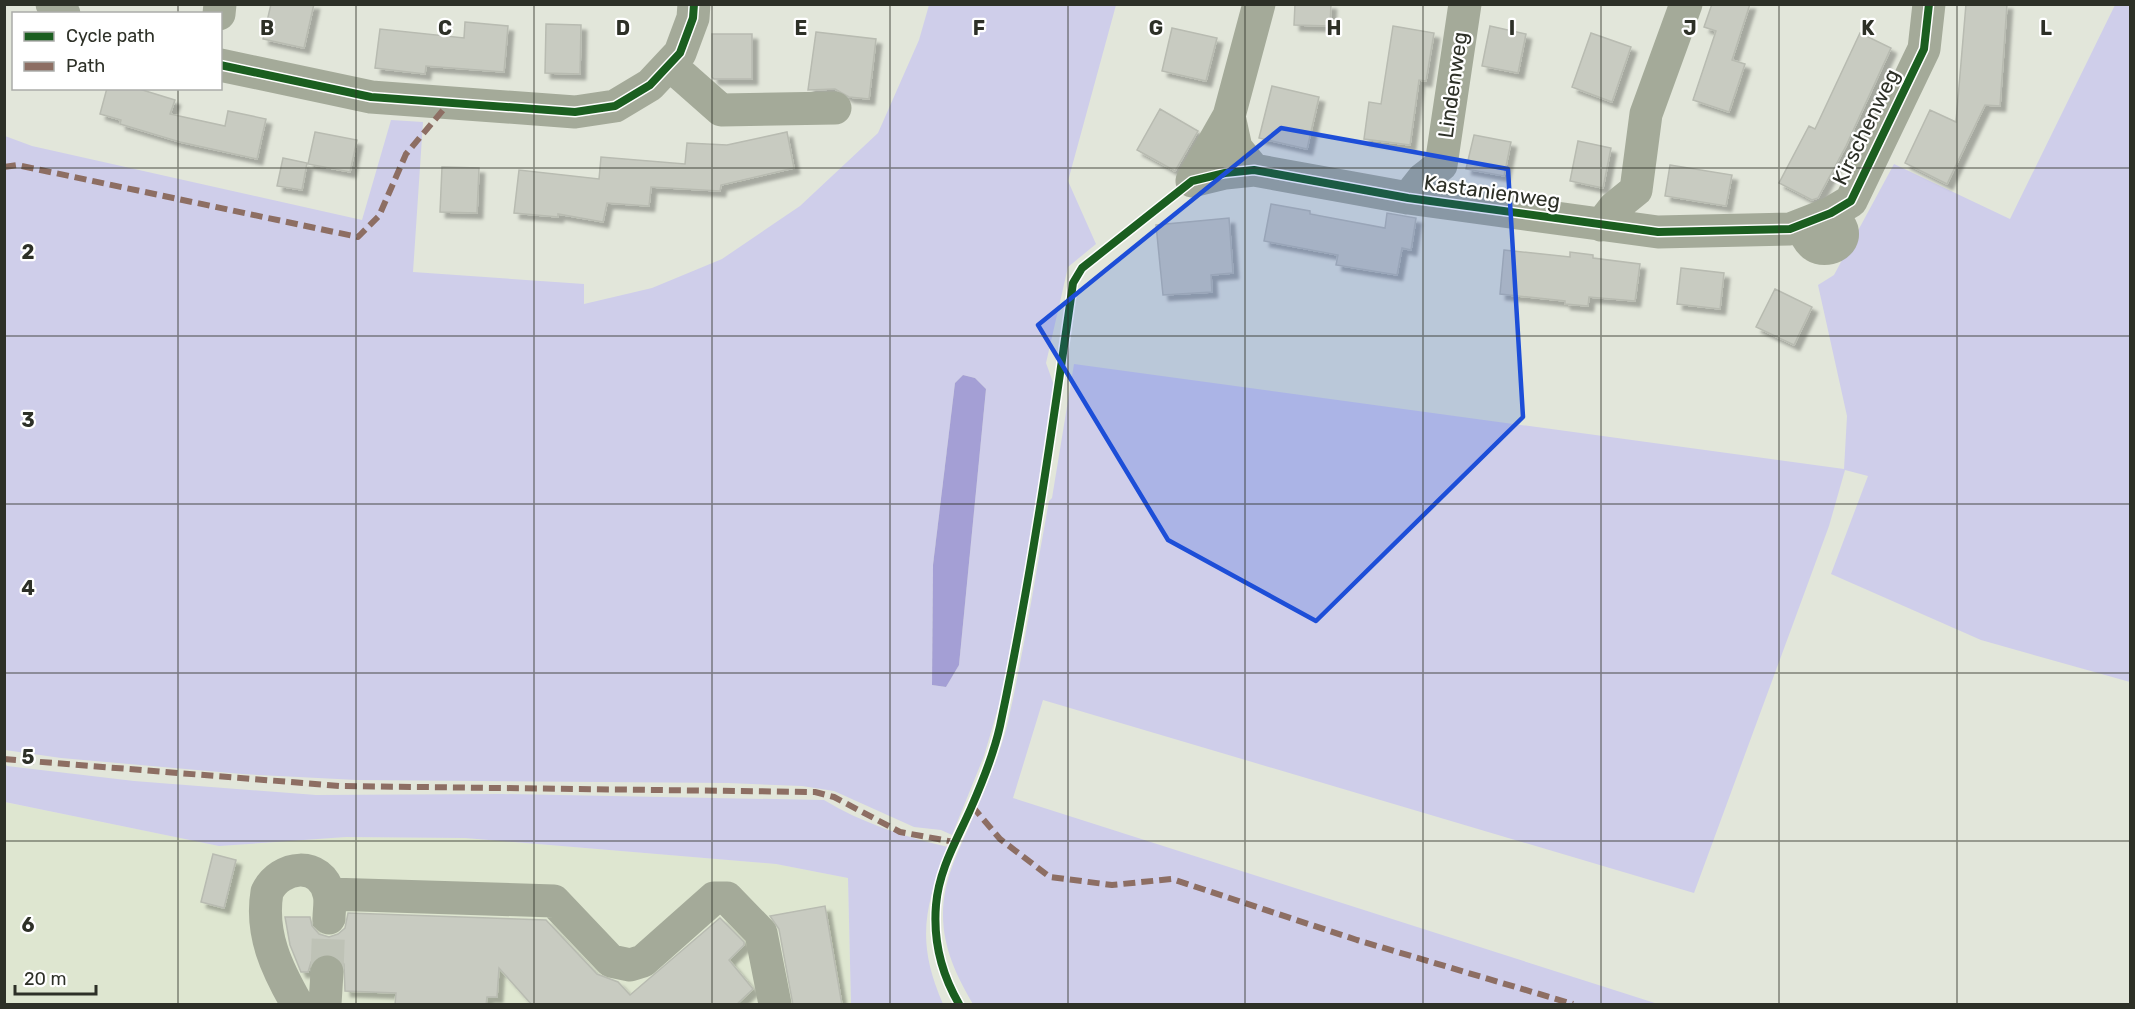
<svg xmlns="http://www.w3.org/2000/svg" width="2135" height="1009" viewBox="0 0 2135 1009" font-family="Rubik,sans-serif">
<defs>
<filter id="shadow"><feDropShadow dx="5.5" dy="5.5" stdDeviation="1.5" flood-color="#0004"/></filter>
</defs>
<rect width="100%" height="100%" fill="#e2e6da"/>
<path fill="#dee6d0" d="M4 802 219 846 346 837 465 838 776 864 848 878 851 1004H5Z"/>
<path fill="#cfceea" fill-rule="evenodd" d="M929 5H1116L1068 181 1096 244 1068 267 1046 363 1055 388 1034 521 1001 698 984 756 952 835 941 830 914 827 834 791 802 786 728 783 357 780 242 774 61 758 5 750V136L32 146 362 220 391 120 423 122 413 272 584 284V304L652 288 722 259 800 206 878 133 919 40ZM963 375 975 378 986 389 959 665 946 687 932 685 933 565 955 383Z
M2115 5H2130V682L1981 640 1831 574 1868 476 1845 470 1829 526 1694 893 1043 700 1013 798 1658 1004H973C957 977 943 948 943 915 943 880 957 855 970 824 984 793 998 759 1007 726 1024 652 1035 576 1049 501L1052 498 1074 364 1844 469 1847 416 1818 285 1834 275 1894 164 2010 219Z
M5 763 7 766 134 781 316 795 502 794 824 800C862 823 905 837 948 847 924 908 916 942 943 1004H851L848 878 776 864 465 838 346 837 219 846 5 802Z"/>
<path fill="#a49fd5" d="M963 375 975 378 986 389 959 665 946 687 932 685 933 565 955 383Z"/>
<path fill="#c8cbc1" stroke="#b8bbb1" stroke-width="1.5" filter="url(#shadow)" d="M271 4H314L304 48 263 39Z
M1295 4H1331L1330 26 1294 25Z
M1712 4H1750L1732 60 1745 64 1729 112 1693 100 1716 31 1704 27Z
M1966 4H2007L2000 106 1985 105 1947 184 1905 163 1930 110 1956 122Z
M465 22 508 26 504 72 426 66 425 74 375 68 380 29 464 38Z
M546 24 581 25 580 74 545 73Z
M1393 26 1434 33 1426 81 1419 80 1410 145 1364 139 1369 102 1381 104Z
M1490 26 1526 34 1518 73 1482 66Z
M1172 28 1217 38 1206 81 1162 71Z
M816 32 876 39 869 99 849 97 835 89 808 90Z
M1591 33 1631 47 1612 102 1572 87Z
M1860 33 1891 48 1846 146 1818 198 1812 200 1779 183 1809 126 1815 129Z
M712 34H752V79H714L712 77Z
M1272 86 1319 97 1307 149 1259 138Z
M107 88H136L175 100 170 114 225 126 228 111 266 119 257 159 180 142 120 124 121 120 100 114Z
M1160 109 1198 131 1175 171 1137 150Z
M315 132 357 140 350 172 308 164Z
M787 132 794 168 721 185 720 191 651 187 649 206 607 203 603 222 558 214V217L514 213 519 170 599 179 601 157 685 164 687 143 727 145Z
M1474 135 1511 142 1504 176 1466 169Z
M1578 141 1611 148 1603 188 1570 181Z
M283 158 307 163 302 190 277 186Z
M1670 165 1732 175 1726 206 1665 196Z
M442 167 479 168 477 213 440 212Z
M1271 204 1310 211V214L1385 228 1387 213 1416 218 1411 250 1402 248 1397 275 1336 265 1338 255 1264 241Z
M1229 218 1233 273 1211 275 1212 292 1163 295 1156 225Z
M1504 250 1570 257V252L1593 255V258L1640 264 1635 301 1589 297 1588 306 1565 304V301L1500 294Z
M1681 268 1724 273 1720 309 1677 304Z
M1775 289 1812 307 1794 345 1756 327Z
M213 854 236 860 224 908 201 902Z
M825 906 842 1005H793L779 929 770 916Z
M348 913 546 920 597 974 618 982 630 995 720 918 744 942V945L729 960 753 989 736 1005H532L499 968 497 997H487L486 1005H395L396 993 345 991 344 964 337 956 328 953 319 955 311 962 308 972H301L290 945 285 917H310L312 926 319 934 329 937 338 934 345 928Z"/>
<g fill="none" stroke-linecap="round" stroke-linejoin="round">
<path stroke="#bec2b6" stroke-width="33" stroke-dasharray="33 16" stroke-linecap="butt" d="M327 972 329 918"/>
<path stroke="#a4aa99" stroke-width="33" d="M52 4 64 14
M219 14 220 4
M220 65 371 97 575 112 615 106 650 85 680 53 693 18 694 4
M670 65 721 110 835 108
M1254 170 1236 148 1229 116 1259 4
M1192 181 1225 173 1254 170 1408 198 1658 232 1790 229 1831 213 1851 201 1924 49 1929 4
M1192 181 1229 116
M1408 198 1423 179 1441 165 1465 4
M1601 225 1615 207 1636 190 1646 114 1686 4
M1802 225C1805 233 1808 242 1815 246 1826 253 1846 245 1842 230 1840 224 1835 218 1831 213
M329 894 554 901 611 961 630 965 643 961 714 898H727L761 933 775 1004
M297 1004C277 969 260 934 267 892 280 865 321 860 329 894 331 901 329 911 329 918
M325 1004 327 972"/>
<path stroke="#8d6e63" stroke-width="6" stroke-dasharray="12 6" stroke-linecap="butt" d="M4 167 17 165 358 237 379 216 406 154 449 103
M4 759 340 786 815 792 834 797 900 832 954 842
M972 806 1000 839 1050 877 1112 885 1172 879 1357 940 1573 1004"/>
<defs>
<path id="cycleway" d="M220 65 371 97 575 112 615 106 650 85 680 53 693 18 694 4
M959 1004C941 973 933 941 936 905 939 869 957 840 971 808 982 783 994 753 1000 726 1031 580 1052 431 1073 283L1082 268 1192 181 1225 173 1254 170 1408 198 1658 232 1790 229 1831 213 1851 201 1924 49 1929 4"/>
</defs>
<use href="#cycleway" stroke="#fff" stroke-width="11"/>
<use href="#cycleway" stroke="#1b5e20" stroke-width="8"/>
</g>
<path fill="#1d4ed8" fill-opacity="0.2" stroke="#1d4ed8" stroke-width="4.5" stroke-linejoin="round" d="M1281 128 1508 169 1523 417 1316 621 1168 540 1038 325Z"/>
<path fill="none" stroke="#2d3027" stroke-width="1.5" stroke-opacity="0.55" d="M178 4V14M356 4V1004M534 4V1004M712 4V1004M890 4V1004M1068 4V1004M1245 4V1004M1423 4V1004M1601 4V1004M1779 4V1004M1957 4V1004M178 88V1004M4 168H2130M4 336H2130M4 504H2130M4 673H2130M4 841H2130"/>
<g text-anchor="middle" stroke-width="4.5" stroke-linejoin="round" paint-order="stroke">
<g font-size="21" fill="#2d3027" stroke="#fff">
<text transform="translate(1453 85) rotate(-82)" y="7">Lindenweg</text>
<text transform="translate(1866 127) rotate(-64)" y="7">Kirschenweg</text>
<text transform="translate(1492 192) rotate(8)" y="7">Kastanienweg</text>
</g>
</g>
<g font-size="20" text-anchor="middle" font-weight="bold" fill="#2d3027" stroke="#fff" stroke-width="4.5" stroke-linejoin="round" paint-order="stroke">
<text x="267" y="35">B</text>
<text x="445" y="35">C</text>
<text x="623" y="35">D</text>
<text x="801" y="35">E</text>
<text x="979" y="35">F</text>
<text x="1156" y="35">G</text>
<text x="1334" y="35">H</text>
<text x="1512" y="35">I</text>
<text x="1690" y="35">J</text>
<text x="1868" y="35">K</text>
<text x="2046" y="35">L</text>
<text x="28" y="259">2</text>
<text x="28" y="427">3</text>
<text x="28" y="595">4</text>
<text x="28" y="764">5</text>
<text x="28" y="932">6</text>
</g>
<rect width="2135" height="1009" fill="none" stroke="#2d3027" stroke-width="12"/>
<rect x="12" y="12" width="210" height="78" fill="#ffffff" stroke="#abaca9" stroke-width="1.5"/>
<rect x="24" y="32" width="30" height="9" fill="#1b5e20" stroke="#abaca9" stroke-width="1.5"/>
<text x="66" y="42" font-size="18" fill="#2d3027">Cycle path</text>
<rect x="24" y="62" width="30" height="9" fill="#8d6e63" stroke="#abaca9" stroke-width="1.5"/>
<text x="66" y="72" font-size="18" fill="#2d3027">Path</text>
<path d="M15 985v9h81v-9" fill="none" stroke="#2d3027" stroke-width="3"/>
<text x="24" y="985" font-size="18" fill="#2d3027" stroke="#ffffff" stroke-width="4.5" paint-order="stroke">20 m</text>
</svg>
